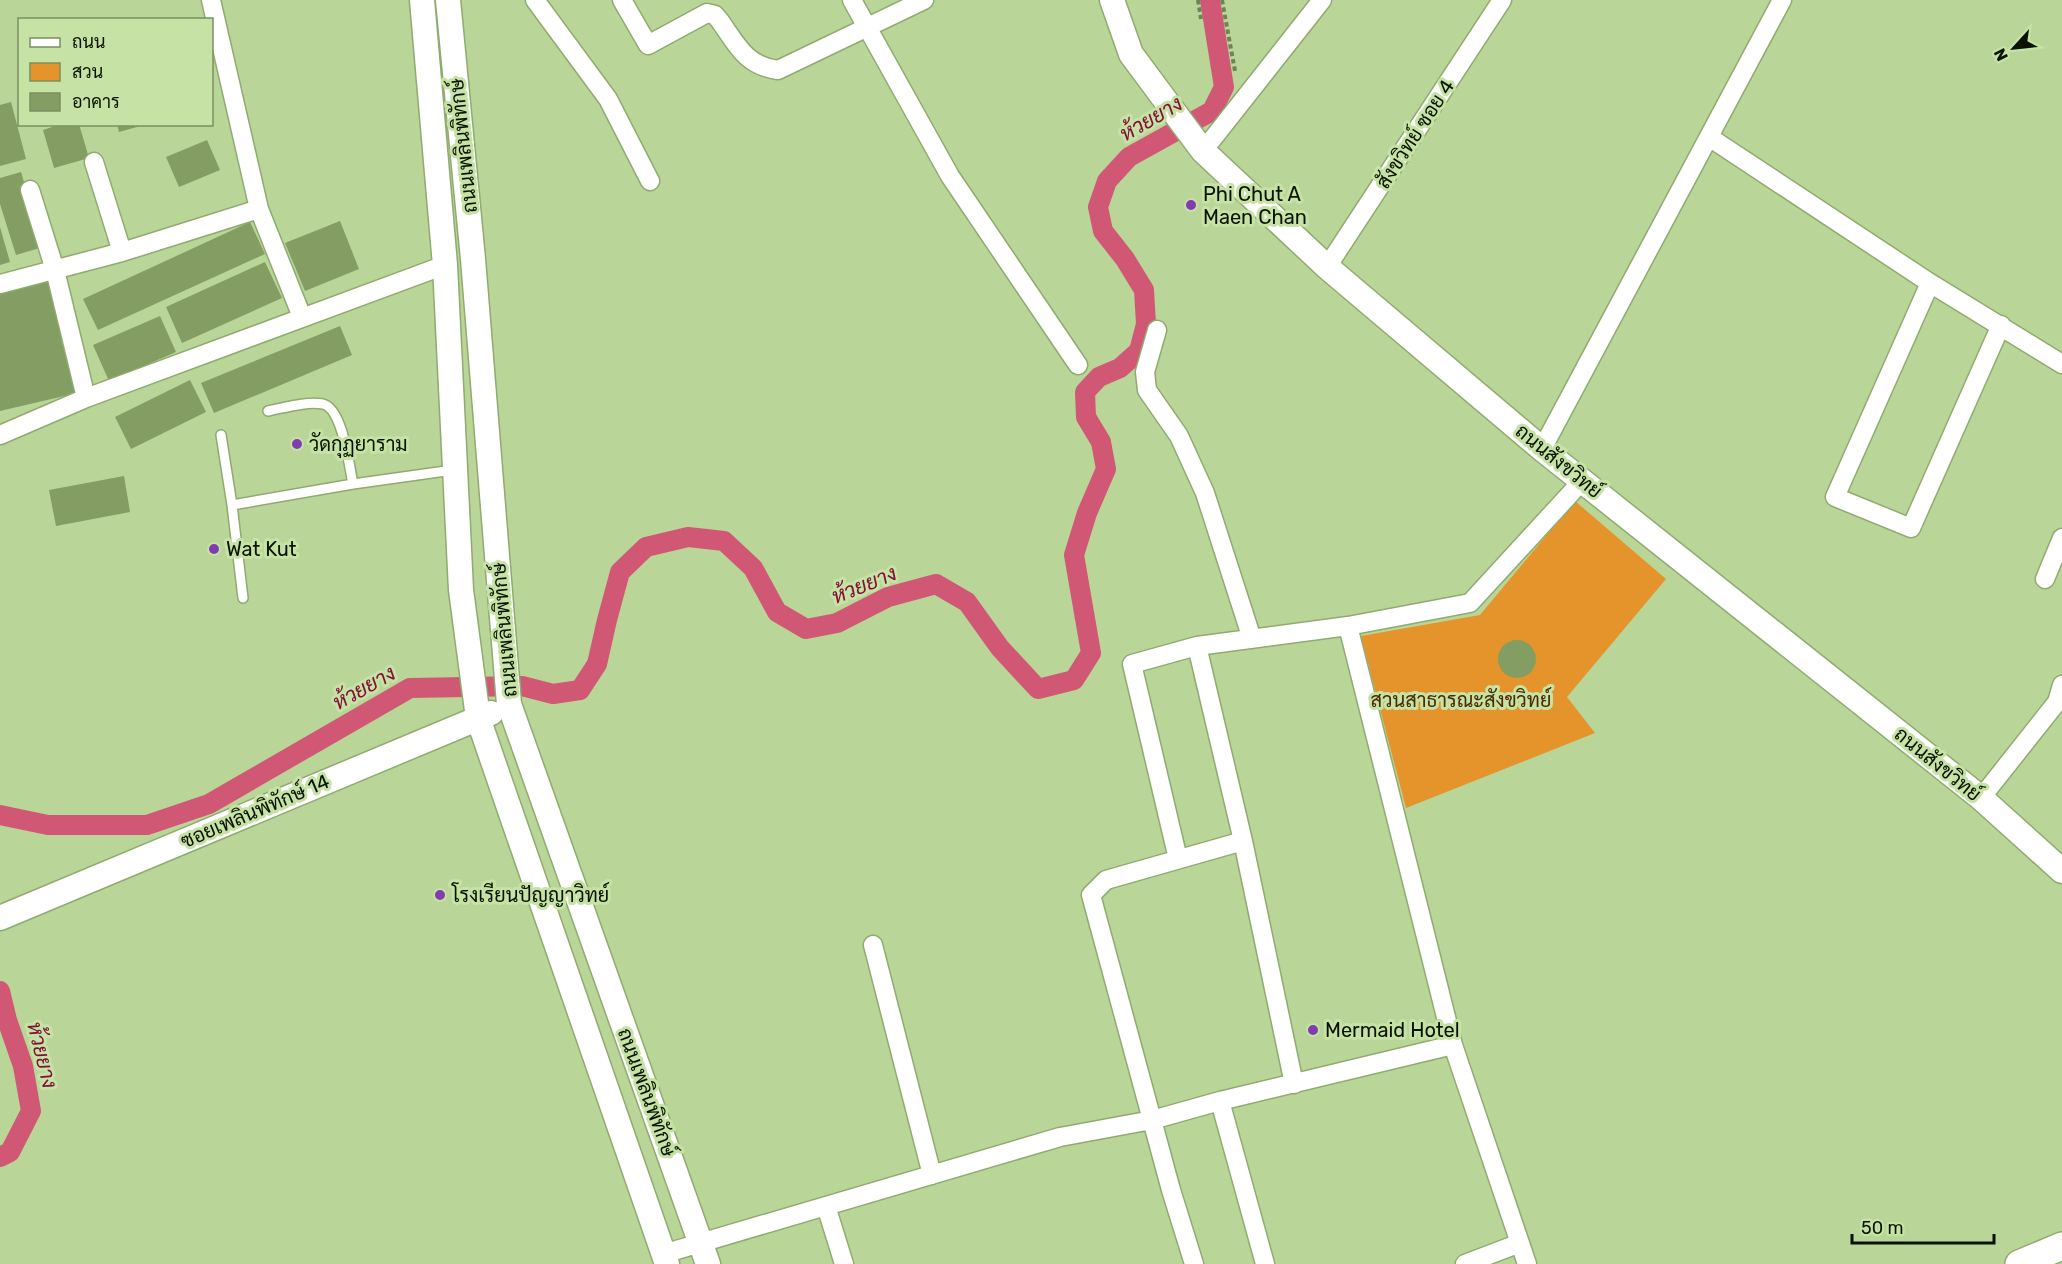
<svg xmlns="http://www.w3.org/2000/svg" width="2062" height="1264" viewBox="0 0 2062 1264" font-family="Rubik,Sarabun,sans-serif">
<rect width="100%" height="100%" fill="#b9d598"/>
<path fill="#e4942b" d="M1575 501 1666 579 1567 697 1595 733 1406 808 1361 636 1480 615Z"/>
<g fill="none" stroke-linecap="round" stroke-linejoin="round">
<path stroke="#d15875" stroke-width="20" d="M0 815 48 825H147L209 804 410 688 522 686 553 694 580 690 597 664 607 620 620 572 646 547 688 537 724 541 753 568 777 612 806 629 837 623 888 597 936 584 967 602 1000 648 1038 689 1074 680 1091 653 1074 555 1087 513 1106 469 1101 442 1086 417 1085 392 1099 377 1120 368 1139 351 1146 324 1144 290 1125 259 1103 231 1098 207 1107 181 1129 157 1212 111 1224 87 1210 0
M0 991 7 1020 23 1066 31 1111 10 1152 0 1157"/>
</g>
<path fill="#839d63" d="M11 102 26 159 0 166V105Z
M61 124H79L89 158 54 168 43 130Z
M117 124H144V125L119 132Z
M207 140 220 170 179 187 166 157Z
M21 172 43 247 16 255 0 204V178Z
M340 221 359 269 305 291 285 243Z
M250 222 265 254 98 330 83 299Z
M0 227 10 262 0 265Z
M265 262 282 298 182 343 166 307Z
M49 281 77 393 0 411V293Z
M160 316 176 352 109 381 93 345Z
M340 326 352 355 214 413 201 383Z
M190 380 206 412 131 449 115 417Z
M124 476 130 512 56 526 49 490Z
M1498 659a19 19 0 1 1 38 0a19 19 0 1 1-38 0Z"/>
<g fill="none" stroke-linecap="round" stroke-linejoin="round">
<defs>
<path id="lane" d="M268 411C284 408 306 401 323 404 343 409 349 466 353 484
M221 435 232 505 243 598
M232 505 353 484 453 470"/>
<path id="street" d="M211 0 259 209 302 317
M535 0 608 99 650 181
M622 0 648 45 707 13 715 15 720 21C737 45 746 66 778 70L924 0
M852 0 950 176 1078 365
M1709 137 1930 283 2062 364
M1203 151 1322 0
M94 162 122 252
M30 190 55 270 86 398
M1327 267 1502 0
M1930 283 1835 497 1911 528 2001 325
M0 284 122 252 259 209
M1157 330 1145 372 1147 390 1179 436 1205 493 1252 639
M0 435 86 398 445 265
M1542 449 1782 0
M2045 579 2062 538
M1197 646 1243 841 1294 1084
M1981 798 2057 702 2062 685
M1178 859 1132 664 1197 646 1348 626
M873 945 932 1175
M1220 1101 1265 1264
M826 1206 844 1264
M663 1254 1060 1137 1152 1120 1220 1101 1453 1045
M1194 1264 1171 1190 1091 895 1106 880 1243 841
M1465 1264 1520 1243
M1527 1264 1453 1045 1348 626 1470 603 1583 480"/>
<path id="secondary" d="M422 0 445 265 461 590 478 718 667 1264
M448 0 473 259 509 704 708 1264
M1112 0 1131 54 1203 151 1327 267 1542 449 1981 798 2062 871
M0 918 491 713"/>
<path id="primary" d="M2019 1264 2062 1246"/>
</defs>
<use href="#lane" stroke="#90ab6f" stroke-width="12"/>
<use href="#street" stroke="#90ab6f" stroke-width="21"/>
<use href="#secondary" stroke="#90ab6f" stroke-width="27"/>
<use href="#primary" stroke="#90ab6f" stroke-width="30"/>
<path stroke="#6f8357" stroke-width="4" stroke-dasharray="4.5 3" stroke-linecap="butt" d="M1198 0 1201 19
M1222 0 1235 71"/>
<use href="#lane" stroke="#fff" stroke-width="9"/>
<use href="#street" stroke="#fff" stroke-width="18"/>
<use href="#secondary" stroke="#fff" stroke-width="24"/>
<use href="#primary" stroke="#fff" stroke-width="27"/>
</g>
<g fill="#803cb0" stroke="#c6e2a4" stroke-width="2">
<circle cx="1191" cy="205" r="6"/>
<circle cx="297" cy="444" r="6"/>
<circle cx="214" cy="549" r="6"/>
<circle cx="440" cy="895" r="6"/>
<circle cx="1313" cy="1030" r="6"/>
</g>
<g text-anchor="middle" stroke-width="6" stroke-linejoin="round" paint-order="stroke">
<g font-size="20" fill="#0a1300" stroke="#c6e2a4">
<text transform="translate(1415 134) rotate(-57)" y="7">สังขวิทย์ ซอย 4</text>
<text transform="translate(463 146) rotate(-96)" y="7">ถนนเพลินพิทักษ์</text>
<text transform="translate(1559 461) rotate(39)" y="7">ถนนสังขวิทย์</text>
<text transform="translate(504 630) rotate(-95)" y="7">ถนนเพลินพิทักษ์</text>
<text transform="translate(1938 764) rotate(39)" y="7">ถนนสังขวิทย์</text>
<text transform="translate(255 811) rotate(-23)" y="7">ซอยเพลินพิทักษ์ 14</text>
<text transform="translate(647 1092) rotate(70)" y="7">ถนนเพลินพิทักษ์</text>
</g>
<g font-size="20" fill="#0a1300" stroke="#c6e2a4" text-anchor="start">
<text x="1203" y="201">Phi Chut A<tspan x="1203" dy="23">Maen Chan</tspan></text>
<text x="309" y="451">วัดกุฏยาราม</text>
<text x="226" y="556">Wat Kut</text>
<text x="452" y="902">โรงเรียนปัญญาวิทย์</text>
<text x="1325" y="1037">Mermaid Hotel</text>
</g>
<g font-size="20" fill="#4b2a00" stroke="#c6e2a4">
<text x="1461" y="707">สวนสาธารณะสังขวิทย์</text>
</g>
<g font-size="21" font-style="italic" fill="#810f37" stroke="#c6e2a4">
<text transform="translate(1151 119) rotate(-30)" y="7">ห้วยยาง</text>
<text transform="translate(864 585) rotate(-22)" y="7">ห้วยยาง</text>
<text transform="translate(364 688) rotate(-29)" y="7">ห้วยยาง</text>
<text transform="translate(42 1055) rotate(76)" y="7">ห้วยยาง</text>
</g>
</g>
<rect x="18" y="18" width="195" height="108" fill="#c6e2a4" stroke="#7b8f62" stroke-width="1.5"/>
<rect x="30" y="38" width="30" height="9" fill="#ffffff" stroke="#7b8f62" stroke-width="1.5"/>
<text x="72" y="48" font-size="18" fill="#0a1300">ถนน</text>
<rect x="30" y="63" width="30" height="18" fill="#e4942b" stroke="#7b8f62" stroke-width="1.5"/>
<text x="72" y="78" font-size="18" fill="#0a1300">สวน</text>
<rect x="30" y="93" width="30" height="18" fill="#839d63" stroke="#7b8f62" stroke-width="1.5"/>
<text x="72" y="108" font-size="18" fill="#0a1300">อาคาร</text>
<g transform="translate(2014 48) rotate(243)" stroke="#c6e2a4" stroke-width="4.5" paint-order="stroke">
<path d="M0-4.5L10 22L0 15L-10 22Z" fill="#0a1300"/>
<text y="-9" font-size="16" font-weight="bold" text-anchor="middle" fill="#0a1300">N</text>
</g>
<path d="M1852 1234v9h142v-9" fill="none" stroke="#0a1300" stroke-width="3"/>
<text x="1861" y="1234" font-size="18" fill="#0a1300" stroke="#c6e2a4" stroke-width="4.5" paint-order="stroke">50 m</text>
</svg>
